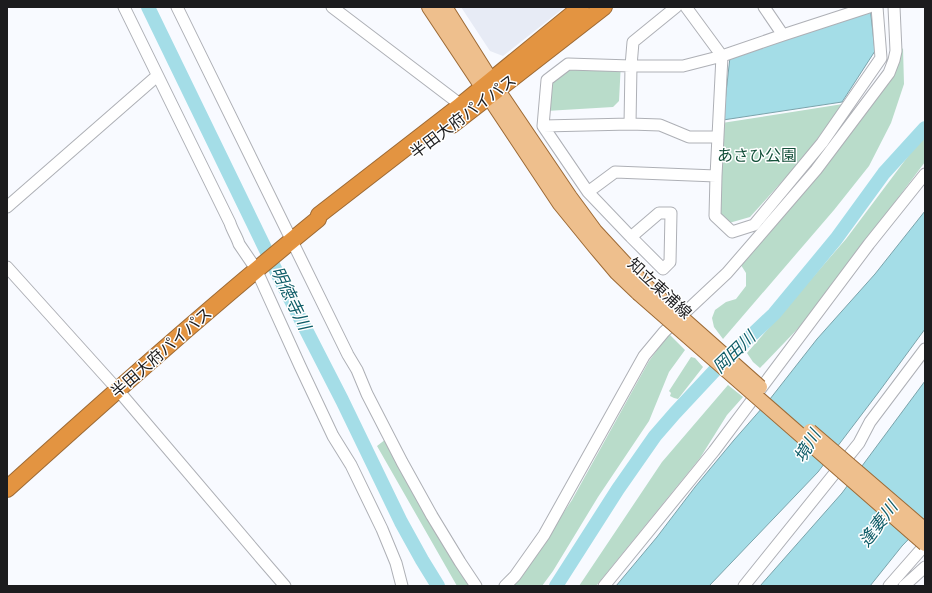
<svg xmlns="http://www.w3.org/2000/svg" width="932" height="593" viewBox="0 0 932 593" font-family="'Alegreya Sans','Noto Sans JP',sans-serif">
<rect width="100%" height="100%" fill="#f8faff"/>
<path fill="#e7ebf5" d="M461 7H565L503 56 490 51Z"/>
<path fill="#b9dcca" d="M903 48 904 84 891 123 869 166 834 210 723 339 714 327 712 318 715 310 726 302 736 299 746 286V273L739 262Z
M621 62 619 101 613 107 546 111 547 80 568 64Z
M843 104 804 157 750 217 729 223 714 207 722 123Z
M925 136V162L808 318 760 368 753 362 747 353 846 239 915 147Z
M669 334 685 350 669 372 649 421 598 497 553 571 542 586H505L535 555 572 500 649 361Z
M691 357 695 358 703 367 678 399 674 398 670 396 671 393 669 391Z
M728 385 743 397 727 415 700 458 596 586H579L662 462Z
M386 439 476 586H457L377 446Z"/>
<path fill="#a4dde7" stroke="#7ba3ab" d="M870 7 875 51 842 102 723 120 730 57Z
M925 211V329L878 393 818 472 709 586H616L657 537 695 487 734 440 770 399 817 339 875 274Z
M925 381V522L902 546 870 586H760L842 493Z"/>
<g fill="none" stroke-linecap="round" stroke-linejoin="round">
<path stroke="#a4dde7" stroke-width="14" d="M148 7 280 279 342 400 401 522 422 560 438 586
M556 586 618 489 655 436 675 413 717 368 774 314 836 239 884 173 925 128"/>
<defs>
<path id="minor" d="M124 7 230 223C232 230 237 237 239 244L256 269 300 366 333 436 351 465 382 529 396 563 402 586
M177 7 348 355 357 370 367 394 402 462 432 516 460 562 476 586
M332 7 461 105
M686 7 722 56 716 176 715 216 732 232 754 225 822 143 881 58 877 7
M764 7 783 35
M630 124 631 66 633 42 676 7
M543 126 630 124 660 125 689 137H718
M588 192 615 172 716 176
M7 207 157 76
M631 237 659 213H671L670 262 663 269 631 237 588 192 543 126 547 80 568 64 631 66H683L722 56 783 35 869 7
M7 267 117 389 266 564 285 586
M505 586 515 576 544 535 644 356 664 332 727 273 766 228 816 170 889 73 894 60 896 51 894 7
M604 586 714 451 869 244 925 174
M744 586 859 443 870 422 925 349
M889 586 925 545
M904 586 925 567"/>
<path id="major" d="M429 7 560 204 595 247 617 273 638 293
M445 7 491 80 570 197 595 231 645 285"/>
<path id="highway" d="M452 125 604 7
M7 489C109 397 211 306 318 219L319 215 461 105 581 7"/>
</defs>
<use href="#minor" stroke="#aeb0b6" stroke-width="13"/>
<use href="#major" stroke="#9d6a35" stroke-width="16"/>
<use href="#highway" stroke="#9d6a35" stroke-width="18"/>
<use href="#minor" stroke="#fff" stroke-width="11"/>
<use href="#major" stroke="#eebf8d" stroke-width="14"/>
<use href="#highway" stroke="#e39441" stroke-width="16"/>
<defs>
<path id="major-bridge" d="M645 285 760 387
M638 293 925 544
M810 431 925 530"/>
</defs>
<use href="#major-bridge" stroke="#9d6a35" stroke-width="16" stroke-linecap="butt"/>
<use href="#major-bridge" stroke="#eebf8d" stroke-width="14"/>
</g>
<g text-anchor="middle" stroke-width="3" stroke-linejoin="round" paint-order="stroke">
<g font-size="16" fill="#1c1c1e" stroke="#fff">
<text transform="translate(463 116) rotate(-37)" y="6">半田大府パイパス</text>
<text transform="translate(660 288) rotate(43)" y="6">知立東浦線</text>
<text transform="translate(161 352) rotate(-41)" y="6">半田大府パイパス</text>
</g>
<g font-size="16" fill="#134f39" stroke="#fff">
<text x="757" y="161">あさひ公園</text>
</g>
<g font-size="17" font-style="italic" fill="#0f5d68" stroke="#fff">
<text transform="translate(291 298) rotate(64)" y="6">明徳寺川</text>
<text transform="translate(734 352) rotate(-44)" y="6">岡田川</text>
<text transform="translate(807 446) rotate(-59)" y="6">境川</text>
<text transform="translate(878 524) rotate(-53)" y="6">逢妻川</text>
</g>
</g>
<rect width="932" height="593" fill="none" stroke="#1c1c1e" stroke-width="16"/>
</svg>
